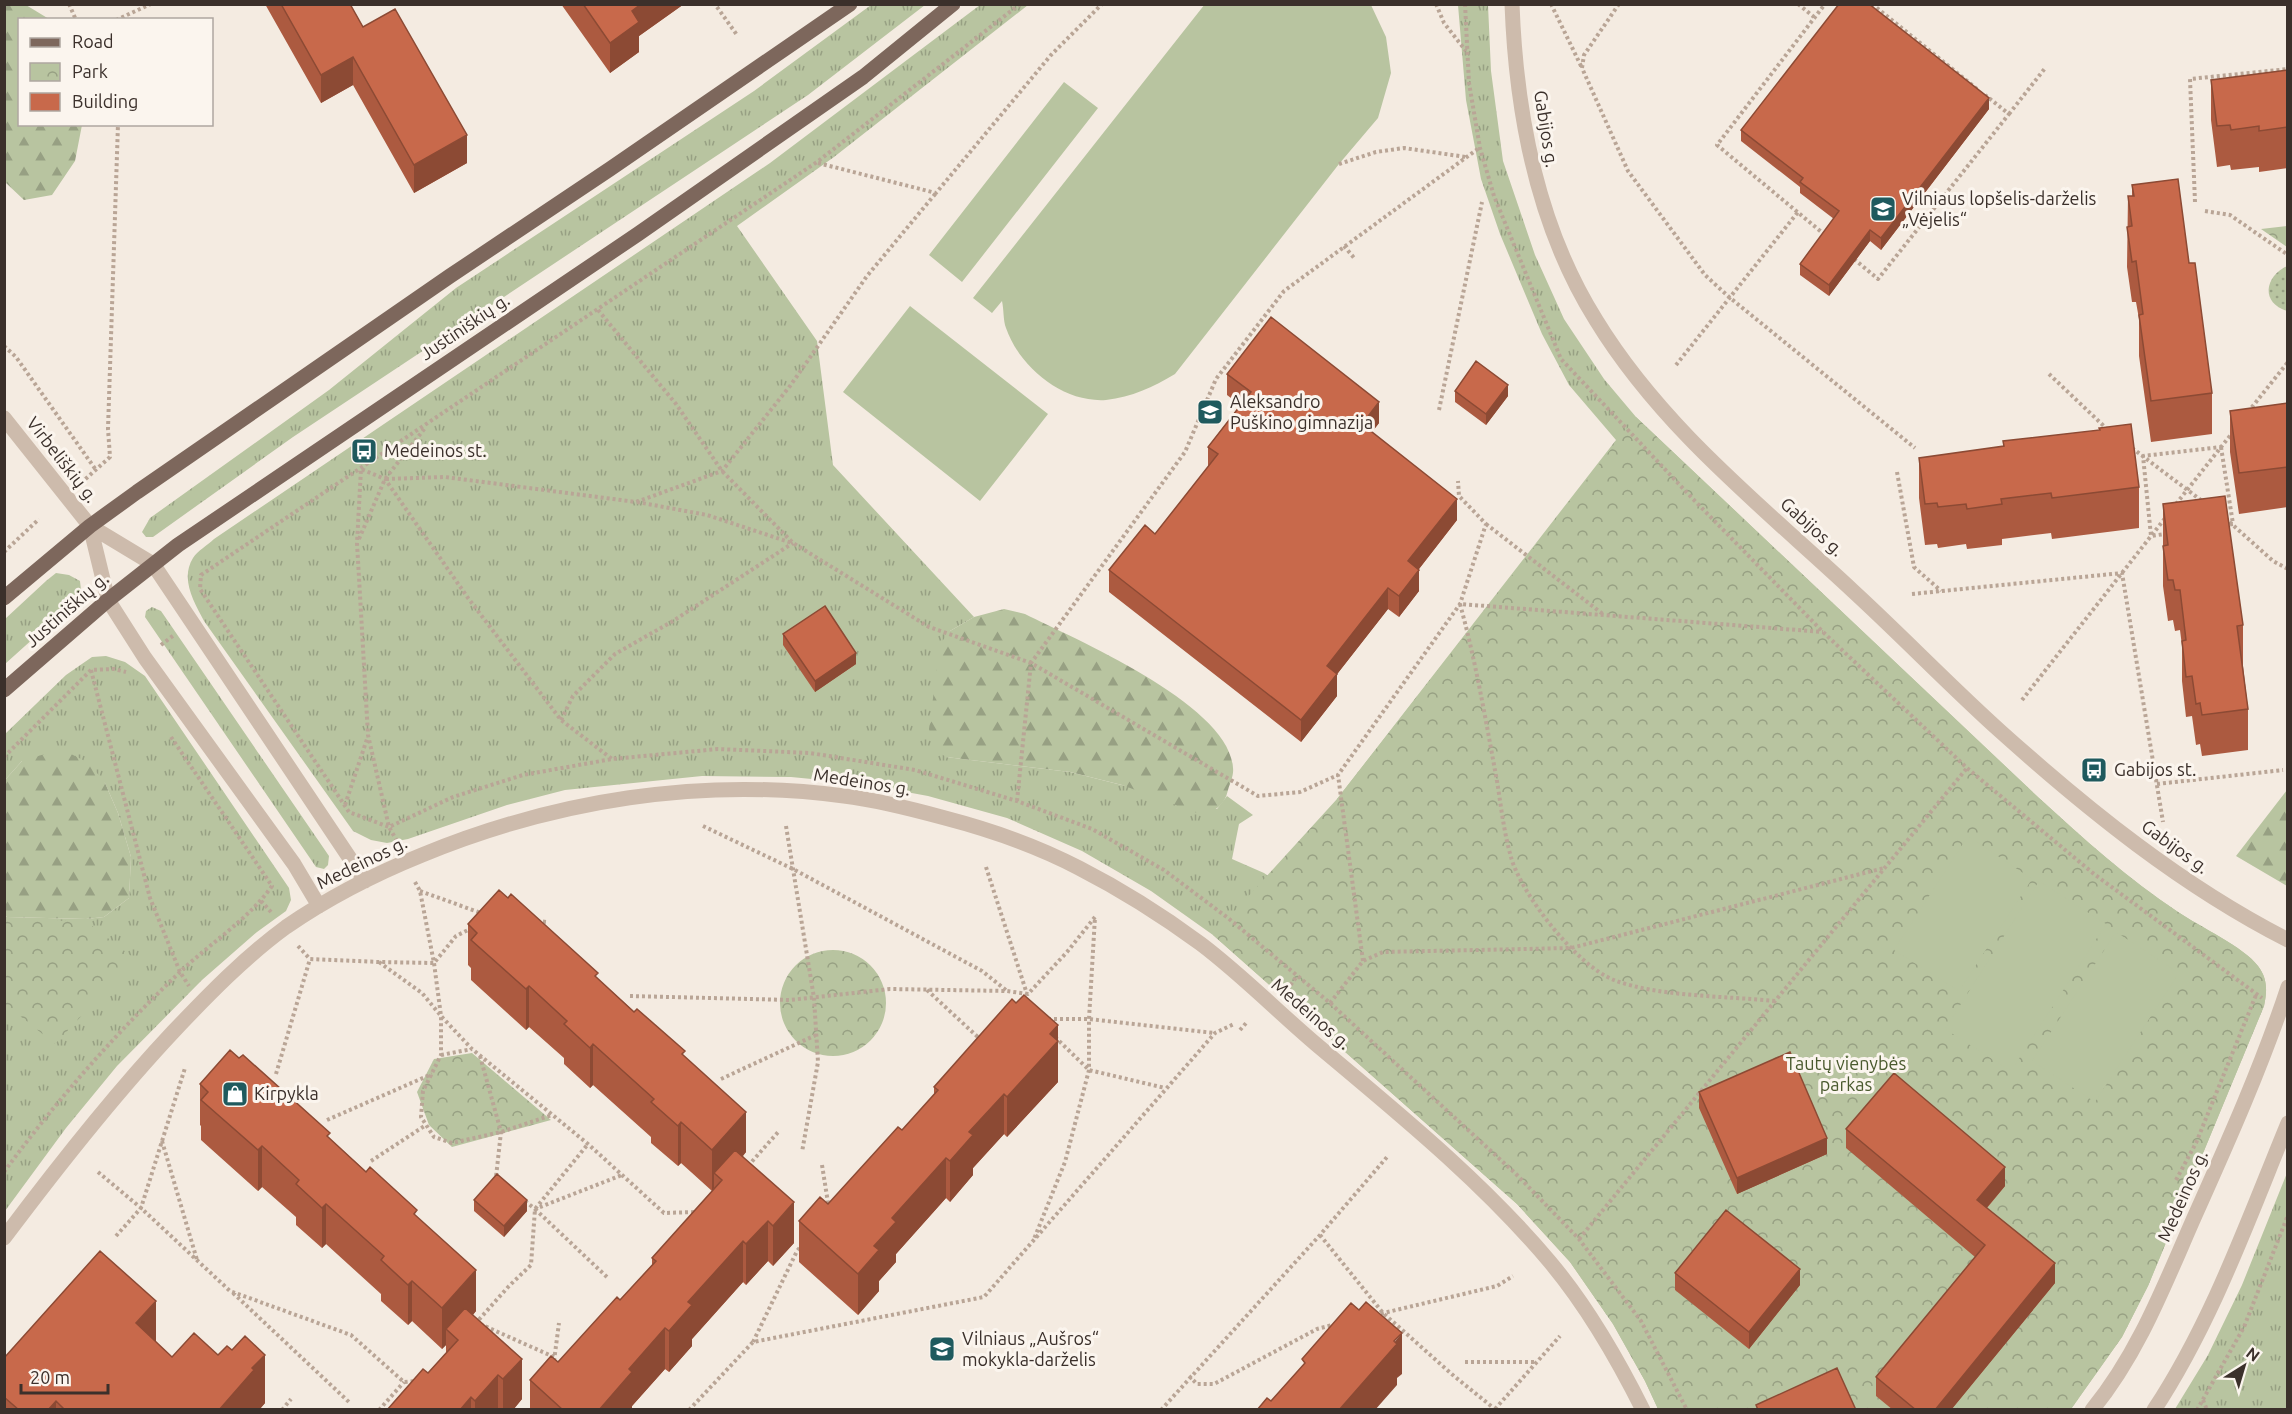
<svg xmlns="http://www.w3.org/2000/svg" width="2292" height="1414" viewBox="0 0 2292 1414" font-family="Ubuntu,sans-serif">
<defs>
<pattern id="grass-tufts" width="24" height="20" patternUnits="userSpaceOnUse" patternTransform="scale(1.5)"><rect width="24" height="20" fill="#b8c4a0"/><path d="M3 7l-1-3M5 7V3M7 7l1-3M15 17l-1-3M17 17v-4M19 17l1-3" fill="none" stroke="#97a083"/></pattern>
<pattern id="forest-firs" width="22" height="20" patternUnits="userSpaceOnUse" patternTransform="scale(1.5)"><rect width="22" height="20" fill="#b8c4a0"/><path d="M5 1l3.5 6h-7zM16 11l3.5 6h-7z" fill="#97a083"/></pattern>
<pattern id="park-crowns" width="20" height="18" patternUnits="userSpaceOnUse" patternTransform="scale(1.5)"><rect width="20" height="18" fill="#b8c4a0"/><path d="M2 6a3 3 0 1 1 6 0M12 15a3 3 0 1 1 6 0" fill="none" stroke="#97a083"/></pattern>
<pattern id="garden-dots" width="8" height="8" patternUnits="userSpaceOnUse" patternTransform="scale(1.5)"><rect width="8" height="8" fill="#b8c4a0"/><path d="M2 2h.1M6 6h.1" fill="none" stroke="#97a083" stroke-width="1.8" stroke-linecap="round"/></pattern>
</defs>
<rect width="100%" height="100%" fill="#f4ebe1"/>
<path fill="url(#grass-tufts)" d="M871 5H925L808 95 293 437 153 537H146L142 532 150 518 329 390 456 288 754 91Z
M980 5H1028L834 157 737 226 817 341 833 465 974 617 950 631 946 757 1070 772 1217 809 1227 796 1253 815 1239 824 1232 859 1264 873 1322 912 1337 799 1616 440 1569 385 1542 334 1500 234 1481 179 1466 100 1458 5H1488L1491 71 1503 161 1535 255 1564 319 1604 379 1636 417 2039 798C2084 839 2128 879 2178 912 2200 927 2244 947 2258 966 2268 979 2267 992 2264 1006L2148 1286 2122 1337 2071 1409H1658L1645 1381 1613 1324 1570 1262 1517 1204 1213 935 1151 891 1082 851 1007 818 928 796 863 784 791 777 702 776 565 790 507 805 408 839 387 843 371 840 353 831 204 621C194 602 180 579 193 558 197 551 208 545 214 539L770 163Z
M56 573 69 575 80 581 81 590 75 601 5 664V619L46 581Z
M152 607 161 611 329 856 328 865 324 869 316 867 145 617 146 611Z
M106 656 125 662 145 676 289 888 291 900 286 911 257 932 202 980 117 1066 66 1128 5 1211 4 914 7 917 86 919 104 917 129 898 131 857 118 813 105 783 22 761 5 780V734L66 675 92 657Z
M2287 1173V1409H2175L2208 1355 2242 1285Z"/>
<path fill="url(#forest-firs)" d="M4 5H26L49 19 20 20V124L82 125 75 161 52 195 24 200 5 182Z
M1004 609 1025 614C1075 639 1230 705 1233 768 1234 775 1230 783 1228 790 1225 805 1214 813 1200 814L1122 785 1070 772 946 757 934 749 929 729 940 644 950 631 974 617Z
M61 749 89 763 105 783 118 813 131 857 129 898 104 917 86 919 7 917 4 914 5 780 22 761Z
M2287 790V886L2236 856Z"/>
<path fill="url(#park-crowns)" d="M2287 226V247L2261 229Z
M1636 417 2039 798C2084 839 2128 879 2178 912 2200 927 2244 947 2258 966 2268 979 2267 992 2264 1006L2148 1286 2122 1337 2071 1409H1658L1645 1381 1613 1324 1570 1262 1517 1204 1213 935 1337 799Z
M4 918 87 922 135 959 55 1044 5 1004Z
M780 1003a53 53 0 1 1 106 0a53 53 0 1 1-106 0Z
M472 1053 551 1120 452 1147 429 1125 417 1092 434 1059Z"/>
<path fill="url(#garden-dots)" d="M2287 266H2288L2287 311C2261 303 2264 277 2287 266Z"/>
<path fill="#b8c4a0" d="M1205 4 1371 5 1386 37 1391 73 1378 118 1339 164 1175 374C1153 387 1132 397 1106 400 1063 403 1020 368 1006 328 1003 320 1004 310 1002 301L992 313 973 298Z
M1064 82 1098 108 962 282 929 255Z
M910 306 1048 414 980 501 843 392Z
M1968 836 2032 879 1959 991 1894 950Z
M2039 881 2106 924 2011 1071 1945 1029Z
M2116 932 2179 973 2095 1102 2032 1061Z"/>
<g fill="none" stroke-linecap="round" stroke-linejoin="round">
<path stroke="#b9a596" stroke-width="4" stroke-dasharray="3 3" stroke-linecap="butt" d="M69 4 76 20
M1020 4 817 162 201 575 200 589 349 812 389 827 453 797 523 775 612 759 718 749 810 753 915 770 1017 801 1092 829 1164 870 1228 918 1330 1003 1516 1174 1579 1239 1641 1321 1687 1410
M1436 4 1444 23 1466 51
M1465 4 1469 83 1480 148 1494 196 1561 359 1693 499 1823 632 1967 768 2094 874 2262 998
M1551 4 1582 68
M1619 4 1584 55 1582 68 1628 171 1705 275 1729 297 1915 448
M1798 4 1814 17
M1872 4 1977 89
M717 7 737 35
M116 20 151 4
M2009 114 2046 67
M818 163 936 193 1051 55 1102 4
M1339 164 1376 152 1404 148 1466 157
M2195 202 2190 79 2288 69
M2205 211 2230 215 2288 255
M1825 235 1717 145 1825 4
M1344 246 1355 259
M1854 259 1878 279 2009 114 1985 95
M598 310 676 404 722 471 793 543 929 627 1031 663 1258 796 1300 792 1338 775
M4 346 16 357 96 470
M1676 365 1798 212
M2049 374 2107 429
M1439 410 1482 202
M2248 412 2288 362
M2221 447 2233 524 2151 536 2143 456Z
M2132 448 2202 501
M1897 472 1914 567 1941 591
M386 479 445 477 636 502 722 471 790 386 867 276 936 193
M81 483 110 457 108 429 118 124
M637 502 707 515 792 543
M2176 504 2233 432
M2225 518 2273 561 2288 569
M1486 524 1604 615
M359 539 385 479 425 428
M4 552 39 519
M1912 594 2122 573 2163 822
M161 645 174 635
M91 670 150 898 180 972 189 986
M2022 700 2166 517
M561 720 573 696 615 654 673 621 793 543
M4 757 91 670 114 669 126 672
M2157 784 2283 770
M1017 801 1031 663 1185 452 1216 379 1284 291 1479 148
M345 805 368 736
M703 826 793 869 982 971 1007 991
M786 826 814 998 818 1062 802 1152
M397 841 389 827 368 735 357 543 361 469 385 479 468 598 561 720 612 759
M986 867 1027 994
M415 882 420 891 434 963 441 1016 472 1049 588 1144 664 1213 695 1212
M420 891 481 913
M261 901 271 912
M537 921 547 922
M298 946 310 959 379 962 434 963 456 936 470 929
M1363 961 1338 775 1460 604 1486 524 1459 496 1458 481
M379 962 422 993 441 1016V1055L423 1091 421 1117 434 1137 452 1143 501 1132 552 1115
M927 990 981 1040
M1287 990 1297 976
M630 996 790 1000 890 989 1007 991 1028 994 1067 952 1095 917 1089 1019V1070L1065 1162 1034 1239
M1775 1001C1727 996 1658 997 1614 980 1577 966 1521 894 1511 857 1504 833 1501 806 1497 781 1486 722 1476 662 1460 604L1823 632
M1330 1003 1363 961 1383 952 1571 948 1884 868
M1048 1019H1089L1214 1033
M1240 1030 1247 1022
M1055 1037 1089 1070 1165 1088
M441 1055 472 1049
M480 1056 501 1132 496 1177
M276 1074 310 959
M721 1079 816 1035
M327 1120 432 1074
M162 1141 197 1260
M371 1161 426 1125
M822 1165 829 1209
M748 1166 779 1131
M4 1172C56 1101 115 1034 179 973 209 944 248 920 272 886L171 737
M98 1172 141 1208 230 1291 351 1335 404 1382 415 1381
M2176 1180 2196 1143 2256 995
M525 1201 535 1209 622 1175
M535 1209 608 1278
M1320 1235 1383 1313 1454 1376 1496 1410
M116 1236 141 1208 185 1068
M1579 1239 1967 768
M233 1293 350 1403
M1375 1315 1497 1286 1513 1276
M475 1324 509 1286 531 1265 535 1209 588 1144
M480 1324 554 1357
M753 1342 797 1251 802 1245
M554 1361 559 1323
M1465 1362H1536
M1189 1376 1197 1384H1214L1317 1329 1336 1324
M2203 1400 2207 1410
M1495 1409 1560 1336
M282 1410 291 1399
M379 1410 404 1382
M689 1410 753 1342 984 1297 1215 1033 1234 1024
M1161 1410 1320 1235 1387 1157
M2197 1410 2244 1327 2288 1215"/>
<path stroke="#cdbbac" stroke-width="15" d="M1512 4C1516 114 1537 226 1596 320 1662 428 1762 506 1853 591 1903 637 1950 686 2000 731 2088 810 2182 886 2288 940
M4 418 90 526 153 564 365 881
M90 526 108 600 145 658 294 864 319 906
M4 1238C58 1166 112 1097 173 1032 208 995 245 957 286 927 328 898 375 874 422 855 555 800 701 777 844 796 878 800 912 809 945 818 991 830 1037 846 1079 868 1122 890 1163 916 1201 944 1242 975 1278 1012 1317 1045 1398 1113 1482 1181 1550 1262 1587 1306 1617 1358 1643 1410
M2092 1410C2138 1354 2164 1286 2193 1220 2227 1144 2262 1066 2288 987
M2154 1410C2212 1322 2248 1220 2288 1123"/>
<path stroke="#7d675c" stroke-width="15" d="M4 598 90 526 137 492 450 276 610 169 850 4
M4 690 108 600 178 545 638 234 863 77 953 4"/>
</g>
<path fill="#ac5a40" d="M265 4H350L363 27 467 163 414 193 353 85 321 103Z
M561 4H684L639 36V52L610 73Z
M2288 70V168L2259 172V167L2231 170 2230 165 2217 167 2211 120V80Z
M1989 109 1881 250 1870 241 1829 296 1800 275V264L1834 219 1800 193V187L1741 141V130Z
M2132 185 2189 263 2212 393V434L2151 442 2139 356V319L2136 302H2132L2127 267 2128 196H2132Z
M1227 374 1379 423 1372 432 1457 520 1419 569V591L1399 617 1388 609 1337 674V696L1301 742 1109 592V570L1155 534 1208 467V447L1240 405 1227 395Z
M1455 391 1508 396 1486 425 1455 402Z
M2288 403V507L2239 514 2230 452V411Z
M2003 441 2139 487V528L2052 539 2051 533 2002 539V545L1967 549 1966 544 1938 548 1937 544 1925 545 1919 498V458L2003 447Z
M2163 504 2243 625V666L2248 709V750L2202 756 2200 744 2196 745 2192 716 2186 717 2182 681V646L2180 630 2175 631 2173 620 2168 621 2163 586Z
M783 634 856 664 815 692 783 645Z
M468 924 598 979 685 1057 746 1152 743 1156 794 1243 773 1266 768 1261 746 1285 743 1282 692 1339V1346L669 1372 665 1369 632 1406V1410H530V1380L558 1362 620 1300 652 1265V1258L712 1191 681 1163 678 1166 651 1143V1137L593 1085 590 1088 564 1064V1058L529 1027 526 1030 471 980V968L468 965Z
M1016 1003 1058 1025V1082L1007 1137 1004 1134 973 1168V1175L950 1202 946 1198 896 1254V1262L879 1281V1291L858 1315 799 1262V1221L828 1204 902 1130 934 1095V1087Z
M200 1084 330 1139 417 1217 476 1311 473 1315 522 1399 513 1410H387L428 1373 446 1353V1345L442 1349 412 1321 408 1325 381 1301V1294L326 1244 322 1248 296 1225V1217L262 1187 258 1191 201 1140V1126L200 1125Z
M1699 1092 1827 1154 1737 1194 1699 1108Z
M1846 1129 2005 1186 1987 1208 2055 1283 1951 1410H1893L1876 1396V1377L1975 1257 1846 1148Z
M474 1200 527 1211 504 1237 474 1211Z
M1675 1273 1800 1285 1749 1349 1675 1290Z
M156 1342 172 1357 265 1403 259 1410H4V1358Z"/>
<path fill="#8c4a34" d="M641 4H684L639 36V52L610 73V43L632 11Z
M353 57V85L321 103V75Z
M1989 98V109L1881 250V238Z
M467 135V163L414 193V165Z
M1870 230V241L1829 296V285Z
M1508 385V396L1486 425V414Z
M1379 402V423L1362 445V424Z
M1457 499V520L1408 583V561Z
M1419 570V591L1399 617V596Z
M1388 588V609L1331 682 1337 674V696L1301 742V720L1327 666Z
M856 653V664L815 692V681Z
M529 986V1027L526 1030V989Z
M1058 1025V1082L1007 1137V1097L1050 1034Z
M593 1044V1085L590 1088V1048Z
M1004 1094V1134L973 1168V1175L950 1202V1161L969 1132Z
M746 1112V1152L722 1180 714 1173V1188L712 1191V1150Z
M681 1122V1163L678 1166V1126Z
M1827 1138V1154L1737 1194V1178Z
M262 1146V1187L258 1191V1150Z
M946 1158V1198L896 1254V1262L879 1281V1291L858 1315V1274L874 1246 892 1218Z
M2005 1167V1186L1977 1219V1200Z
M527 1200V1211L504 1237V1226Z
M794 1202V1243L773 1266V1226Z
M326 1204V1244L322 1248V1208Z
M768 1221V1261L746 1285V1244Z
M743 1241V1282L692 1339V1346L669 1372V1331L688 1302Z
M2055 1263V1283L1951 1410H1935Z
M1800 1269V1285L1749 1349V1332Z
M476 1270V1311L454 1336 446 1329V1345L442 1349V1308Z
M412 1281V1321L408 1325V1285Z
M156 1301V1349L136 1323Z
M665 1328V1369L632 1406V1410H599L629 1369Z
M1402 1333V1374L1397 1378V1385L1375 1410H1339Z
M265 1355V1403L259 1410H219L252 1368Z
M522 1359V1399L513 1410H503V1379Z
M498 1375V1410H475V1401Z
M471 1397V1410H460Z
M56 1401V1410H48Z"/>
<path fill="#c8694b" stroke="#8c4a34" stroke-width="1.5" d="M281 4H350L363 27 395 9 467 135 414 165 353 57 321 75Z
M583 4H641L632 11 639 22 610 43Z
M1839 4H1869L1989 98 1881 238 1870 230 1829 285 1800 264 1839 211 1800 182 1803 178 1741 130Z
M2288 70V127L2259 131V126L2231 130 2230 125 2217 126 2211 80Z
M2178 179 2189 263H2195L2212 393 2151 401 2139 315 2143 314 2136 261 2132 262 2127 227 2132 226 2128 196H2134L2132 185Z
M1271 317 1379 402 1362 424 1457 499 1408 561 1419 570 1399 596 1388 588 1327 666 1337 674 1301 720 1109 570 1145 525 1155 534 1218 454 1208 447 1251 392 1227 374Z
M1476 361 1508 385 1486 414 1455 391Z
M2288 403V467L2239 473 2230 411Z
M2131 424 2139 487 2052 498 2051 493 2001 499 2002 504 1967 509 1966 504 1938 507 1937 503 1925 504 1919 458 2004 446 2003 441 2100 430 2099 428Z
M2225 496 2243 625 2237 626 2248 709 2202 715 2200 703 2196 704 2192 676 2186 677 2182 641 2186 640 2180 590H2175L2173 580H2168L2163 546 2168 545 2163 504Z
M825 606 856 653 815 681 783 634Z
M499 890 508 898 511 894 598 973 595 976 634 1012 637 1009 685 1051 682 1054 746 1112 712 1150 681 1122 678 1126 651 1102 654 1099 593 1044 590 1048 564 1024 567 1021 529 986 526 989 471 940 477 933 468 924Z
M1024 995 1058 1025 1050 1034 1058 1041 1007 1097 1004 1094 969 1132 973 1135 950 1161 946 1158 892 1218 896 1222 874 1246 879 1250 858 1274 799 1221 820 1197 828 1204 898 1127 902 1130 938 1090 934 1087 1012 999 1016 1003Z
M230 1050 239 1058 243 1055 330 1133 327 1136 366 1172 370 1167 417 1210 414 1214 476 1270 442 1308 412 1281 408 1285 381 1260 384 1256 326 1204 322 1208 296 1184 299 1180 262 1146 258 1150 201 1100 208 1092 200 1084Z
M1790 1052 1827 1138 1737 1178 1699 1092Z
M1894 1073 2005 1167 1977 1200 2055 1263 1935 1410H1916L1876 1377 1985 1245 1846 1129Z
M735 1150 794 1202 773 1226 768 1221 746 1244 743 1241 688 1302 692 1305 669 1331 665 1328 629 1369 632 1372 599 1410H563L530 1380 551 1356 558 1362 617 1297 620 1300 656 1261 652 1258 722 1180 714 1173Z
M497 1174 527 1200 504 1226 474 1200Z
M1726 1210 1800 1269 1749 1332 1675 1273Z
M100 1251 156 1301 136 1323 172 1357 194 1333 218 1355 227 1346 232 1350 245 1336 265 1355 252 1368 254 1370 219 1410H65L56 1401 48 1410H19L4 1397V1358Z
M1366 1302 1402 1333 1394 1341 1397 1344 1339 1410H1257L1267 1398 1271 1401 1305 1363 1302 1359 1351 1303 1359 1310Z
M465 1308 522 1359 503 1379 498 1375 475 1401 471 1397 460 1410H387L423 1369 428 1373 458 1340 446 1329Z
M1837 1368 1856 1410H1758L1756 1405Z"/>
<defs>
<symbol id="school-square" viewBox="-11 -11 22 22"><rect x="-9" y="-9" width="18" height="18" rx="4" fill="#1f5a5e" stroke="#fbf5ee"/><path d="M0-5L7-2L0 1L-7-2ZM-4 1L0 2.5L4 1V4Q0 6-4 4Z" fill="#fff"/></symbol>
<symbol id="bus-square" viewBox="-11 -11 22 22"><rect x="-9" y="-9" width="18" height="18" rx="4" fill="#1f5a5e" stroke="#fbf5ee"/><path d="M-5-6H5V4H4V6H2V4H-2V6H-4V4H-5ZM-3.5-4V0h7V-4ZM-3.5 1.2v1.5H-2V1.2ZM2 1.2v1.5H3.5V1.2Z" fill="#fff"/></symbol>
<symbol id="shop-square" viewBox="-11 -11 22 22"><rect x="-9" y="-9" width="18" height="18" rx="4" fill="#1f5a5e" stroke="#fbf5ee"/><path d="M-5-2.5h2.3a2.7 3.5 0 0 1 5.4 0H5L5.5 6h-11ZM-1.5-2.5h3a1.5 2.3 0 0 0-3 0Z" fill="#fff"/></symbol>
</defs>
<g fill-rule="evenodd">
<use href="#school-square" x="1868" y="194" width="30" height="30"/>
<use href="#school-square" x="1195" y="397" width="30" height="30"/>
<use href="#bus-square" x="349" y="436" width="30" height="30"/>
<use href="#bus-square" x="2079" y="755" width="30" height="30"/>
<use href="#shop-square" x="220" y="1079" width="30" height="30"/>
<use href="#school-square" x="927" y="1334" width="30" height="30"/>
</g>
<g text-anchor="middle" stroke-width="6" stroke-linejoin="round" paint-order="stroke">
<g font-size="18" fill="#3b302b" stroke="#fbf5ee">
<text transform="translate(1546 129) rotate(81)" y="6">Gabijos g.</text>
<text transform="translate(465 327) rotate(-34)" y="6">Justiniškių g.</text>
<text transform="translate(62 460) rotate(52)" y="6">Virbeliškių g.</text>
<text transform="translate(1812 527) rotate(42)" y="6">Gabijos g.</text>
<text transform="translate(67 610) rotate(-41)" y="6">Justiniškių g.</text>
<text transform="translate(862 782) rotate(9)" y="6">Medeinos g.</text>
<text transform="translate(2175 847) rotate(36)" y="6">Gabijos g.</text>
<text transform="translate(362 863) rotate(-26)" y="6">Medeinos g.</text>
<text transform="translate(1311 1014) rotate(41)" y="6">Medeinos g.</text>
<text transform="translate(2183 1196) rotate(-66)" y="6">Medeinos g.</text>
</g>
<g font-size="18" fill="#3b302b" stroke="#fbf5ee" text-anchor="start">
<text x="1902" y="205">Vilniaus lopšelis-darželis<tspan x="1902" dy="21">„Vėjelis“</tspan></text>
<text x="1230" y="408">Aleksandro<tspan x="1230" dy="21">Puškino gimnazija</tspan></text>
<text x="384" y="457">Medeinos st.</text>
<text x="2114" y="776">Gabijos st.</text>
<text x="254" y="1100">Kirpykla</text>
<text x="962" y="1345">Vilniaus „Aušros“<tspan x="962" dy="21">mokykla-darželis</tspan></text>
</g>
<g font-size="18" fill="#4a5a2e" stroke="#fbf5ee">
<text x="1846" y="1070">Tautų vienybės<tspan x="1846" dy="21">parkas</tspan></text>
</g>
</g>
<rect width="2292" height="1414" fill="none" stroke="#3b302b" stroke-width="12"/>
<rect x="18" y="18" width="195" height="108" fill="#fbf5ee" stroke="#aea6a0" stroke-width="1.5"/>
<rect x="30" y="38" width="30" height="9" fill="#7d675c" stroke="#aea6a0" stroke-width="1.5"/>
<text x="72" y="48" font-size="18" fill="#3b302b">Road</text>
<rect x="30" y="63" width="30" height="18" fill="url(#park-crowns)" stroke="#aea6a0" stroke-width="1.5"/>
<text x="72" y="78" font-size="18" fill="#3b302b">Park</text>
<rect x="30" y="93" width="30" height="18" fill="#c8694b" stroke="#aea6a0" stroke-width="1.5"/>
<text x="72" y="108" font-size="18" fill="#3b302b">Building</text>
<g transform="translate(2244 1366) rotate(37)" stroke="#fbf5ee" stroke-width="4.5" paint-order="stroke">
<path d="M0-4.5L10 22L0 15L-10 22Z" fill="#3b302b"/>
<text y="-9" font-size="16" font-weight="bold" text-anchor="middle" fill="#3b302b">N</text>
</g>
<path d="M21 1384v9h87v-9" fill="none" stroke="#3b302b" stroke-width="3"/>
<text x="30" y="1384" font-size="18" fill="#3b302b" stroke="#fbf5ee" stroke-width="4.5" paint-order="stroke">20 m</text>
</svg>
